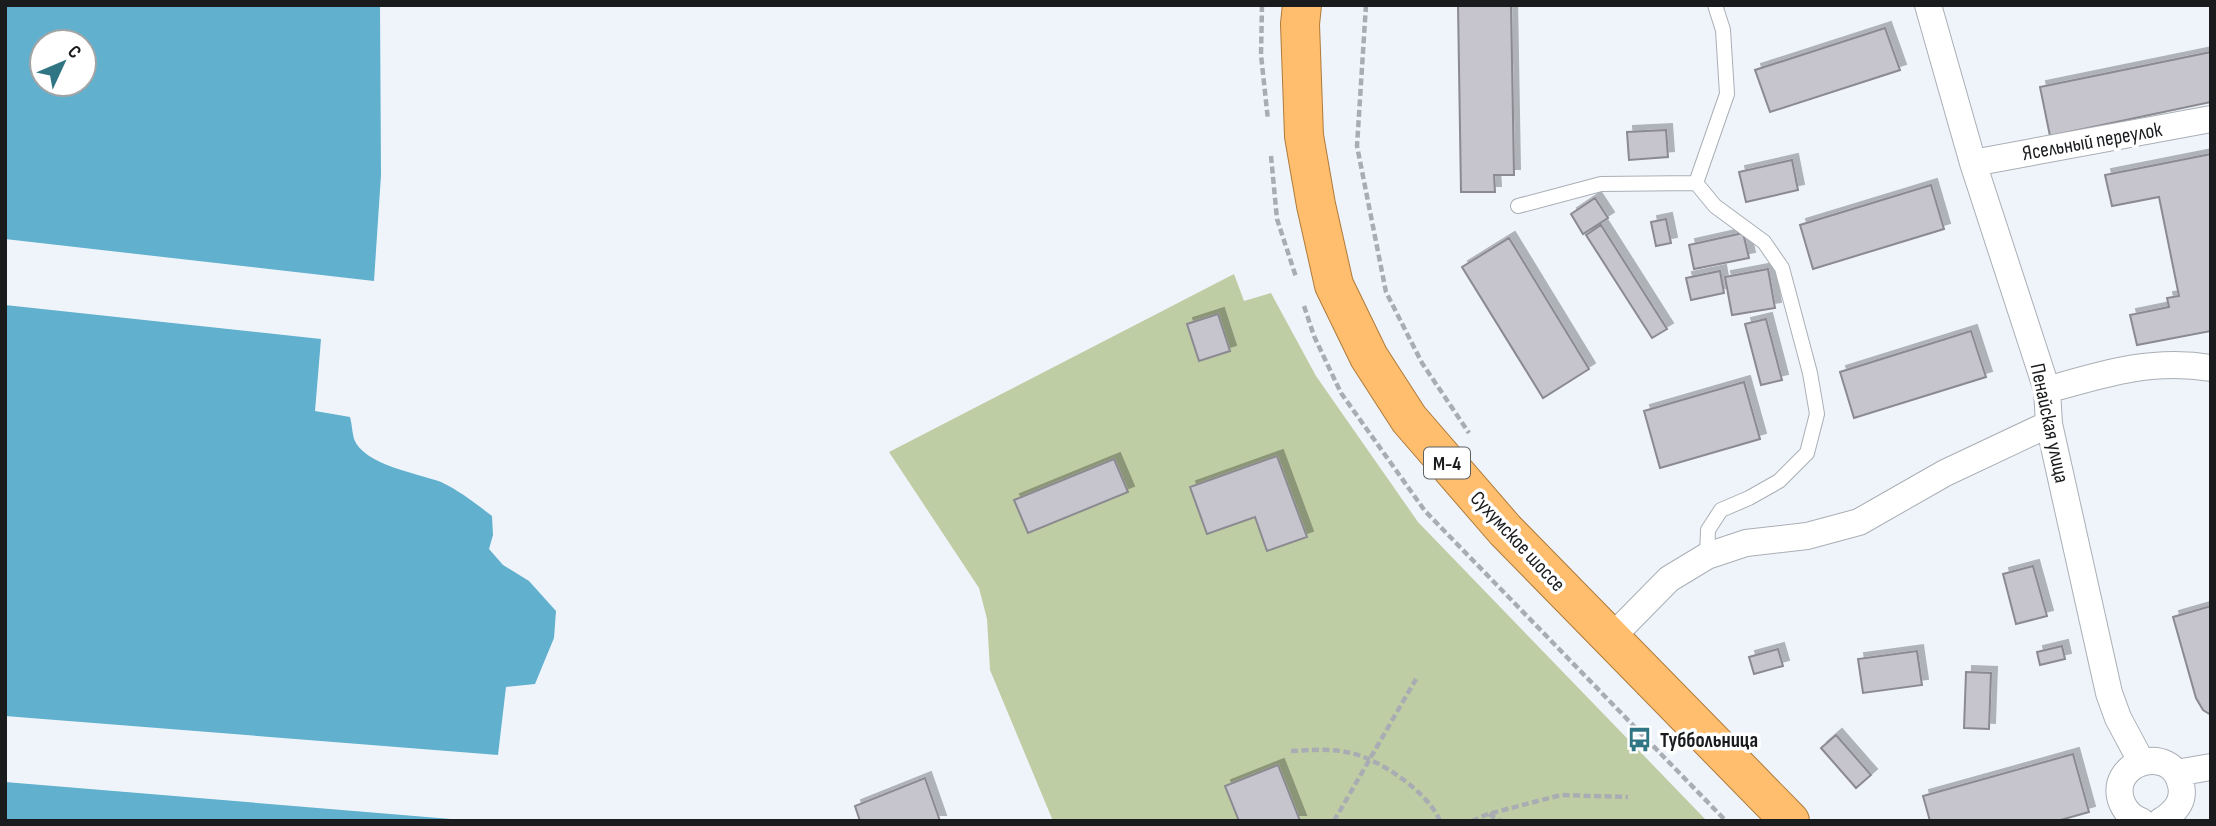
<svg xmlns="http://www.w3.org/2000/svg" width="2216" height="826" viewBox="0 0 2216 826" font-family="'Sofia Sans Condensed',sans-serif">
<defs>
<filter id="shadow"><feDropShadow dx="6" dy="-6" stdDeviation="0" flood-color="#0004"/></filter>
</defs>
<rect width="100%" height="100%" fill="#eff4fb"/>
<path fill="#becda3" d="M1234 274 1244 301 1271 293 1316 376 1418 522 1707 821H1053L990 670 987 619 979 588 889 452Z"/>
<path fill="#60b0ce" fill-rule="evenodd" d="M5 5H380L381 175 374 281 5 239ZM42 42H84V84H42Z
M5 305 321 339 315 411 350 417C352 424 352 432 354 439 364 465 417 473 441 482 460 491 475 503 492 516L493 535 489 549 503 565 529 581 556 611 554 638 535 684 506 687 498 755 5 716Z
M5 782 475 821H5Z"/>
<path fill="#c6c4cc" stroke="#8c8a91" stroke-width="2" filter="url(#shadow)" d="M1458 5H1511L1514 175H1494L1495 192H1461Z
M1885 28 1900 70 1770 112 1755 70Z
M2211 52V102L2050 136 2040 87Z
M1666 130 1668 157 1629 160 1627 132Z
M2211 154V331L2137 345 2130 315 2169 307 2167 298 2179 296 2159 197 2112 206 2105 175Z
M1792 160 1798 190 1746 202 1739 172Z
M1931 185 1944 229 1813 269 1800 225Z
M1595 198 1608 218 1583 234 1571 214Z
M1666 219 1671 243 1656 246 1651 222Z
M1601 225 1667 329 1652 338 1586 235Z
M1743 233 1749 258 1694 269 1689 245Z
M1509 238 1589 369 1543 398 1462 267Z
M1768 269 1775 308 1732 315 1725 277Z
M1720 271 1724 293 1691 300 1686 278Z
M1218 314 1230 351 1199 361 1187 324Z
M1766 319 1782 380 1761 385 1745 324Z
M1971 331 1986 377 1854 418 1840 372Z
M1744 382 1760 439 1660 468 1644 411Z
M1277 456 1307 537 1267 551 1255 517 1207 534 1190 487Z
M1114 459 1128 492 1028 533 1014 500Z
M2033 566 2047 616 2016 624 2003 574Z
M2211 606V715L2203 710 2196 698 2173 617Z
M2062 646 2065 659 2040 665 2037 652Z
M1778 649 1783 666 1754 674 1749 657Z
M1917 651 1922 685 1863 693 1858 659Z
M1966 672 1991 673 1989 729 1964 728Z
M1836 735 1871 775 1856 788 1821 748Z
M2073 754 2089 812 2057 821H1930L1923 796Z
M1278 765 1300 821H1239L1225 786Z
M925 778 940 821H860L855 806Z"/>
<g fill="none" stroke-linecap="round" stroke-linejoin="round">
<defs>
<path id="service" d="M1518 206 1601 184 1696 183
M1707 556 1708 530 1721 510 1749 498 1779 481 1807 453 1817 414 1810 373 1782 268 1764 242 1715 206 1696 183 1727 94 1723 30 1715 5"/>
<path id="minor" d="M1928 5 1973 163 2047 390 2049 424 2109 693 2118 718 2141 761
M1973 163 2211 119
M2047 390C2103 374 2152 358 2211 368
M1611 638 1669 579 1707 556 1746 543 1807 536 1859 522 1945 473 2049 424
M2176 773 2211 767
M2141 821C2132 818 2126 812 2122 803 2106 762 2172 742 2181 785 2185 802 2174 813 2161 821"/>
<path id="trunk" d="M1302 5 1300 24 1304 136 1316 205 1334 285 1369 357 1409 419 1505 530 1790 821"/>
</defs>
<use href="#service" stroke="#a9afb5" stroke-width="16"/>
<use href="#minor" stroke="#a9afb5" stroke-width="28"/>
<use href="#trunk" stroke="#ae7a3a" stroke-width="40"/>
<path stroke="#a9adb3" stroke-width="4.5" stroke-dasharray="7 3.5" stroke-linecap="butt" d="M1262 5 1261 55 1268 120
M1366 5 1357 146 1386 292 1422 363 1469 433
M1271 156 1277 219 1296 277
M1304 306 1314 336 1341 393 1425 511 1726 821
M1291 751C1311 750 1331 748 1351 753 1381 760 1428 792 1440 821
M1489 814 1500 821
M1334 821 1416 679
M1472 821 1488 814 1561 795 1628 797"/>
<use href="#service" stroke="#fff" stroke-width="14"/>
<use href="#minor" stroke="#fff" stroke-width="26"/>
<use href="#trunk" stroke="#ffbe6e" stroke-width="38"/>
</g>
<defs>
<symbol id="bus-bare" viewBox="-9 -9 18 18"><path d="M-5-6H5V4H4V6H2V4H-2V6H-4V4H-5ZM-3.5-4V0h7V-4ZM-3.5 1.2v1.5H-2V1.2ZM2 1.2v1.5H3.5V1.2Z" fill="#307583" stroke="#fff" stroke-width="2.5" paint-order="stroke"/></symbol>
</defs>
<g fill-rule="evenodd">
<use href="#bus-bare" x="1622" y="722" width="35" height="35"/>
</g>
<g text-anchor="middle" stroke-width="7" stroke-linejoin="round" paint-order="stroke">
<rect fill="#fff" stroke="#5e5f61" stroke-width="2" x="1424" y="447.5" width="46" height="31" rx="5"/>
<g font-size="19" font-weight="bold" fill="#191b1d">
<text x="1447" y="470">М-4</text>
</g>
<g font-size="21" fill="#191b1d" stroke="#fff">
<text transform="translate(2092 141) rotate(-10)" y="7">Ясельный переулок</text>
<text transform="translate(2050 423) rotate(78)" y="7">Пенайская улица</text>
<text transform="translate(1518 541) rotate(47)" y="7">Сухумское шоссе</text>
</g>
<g font-size="21" font-weight="bold" fill="#191b1d" stroke="#fff" text-anchor="start">
<text x="1660" y="747">Туббольница</text>
</g>
</g>
<rect width="2216" height="826" fill="none" stroke="#191b1d" stroke-width="14"/>
<g transform="translate(63 63) rotate(46)"><circle r="33" fill="#ffffff" stroke="#a3a4a5" stroke-width="2"/>
<path d="M0-5L12 26L0 18L-12 26Z" fill="#307583"/>
<text y="-10" font-size="19" font-weight="bold" text-anchor="middle" fill="#191b1d">С</text>
</g>
</svg>
